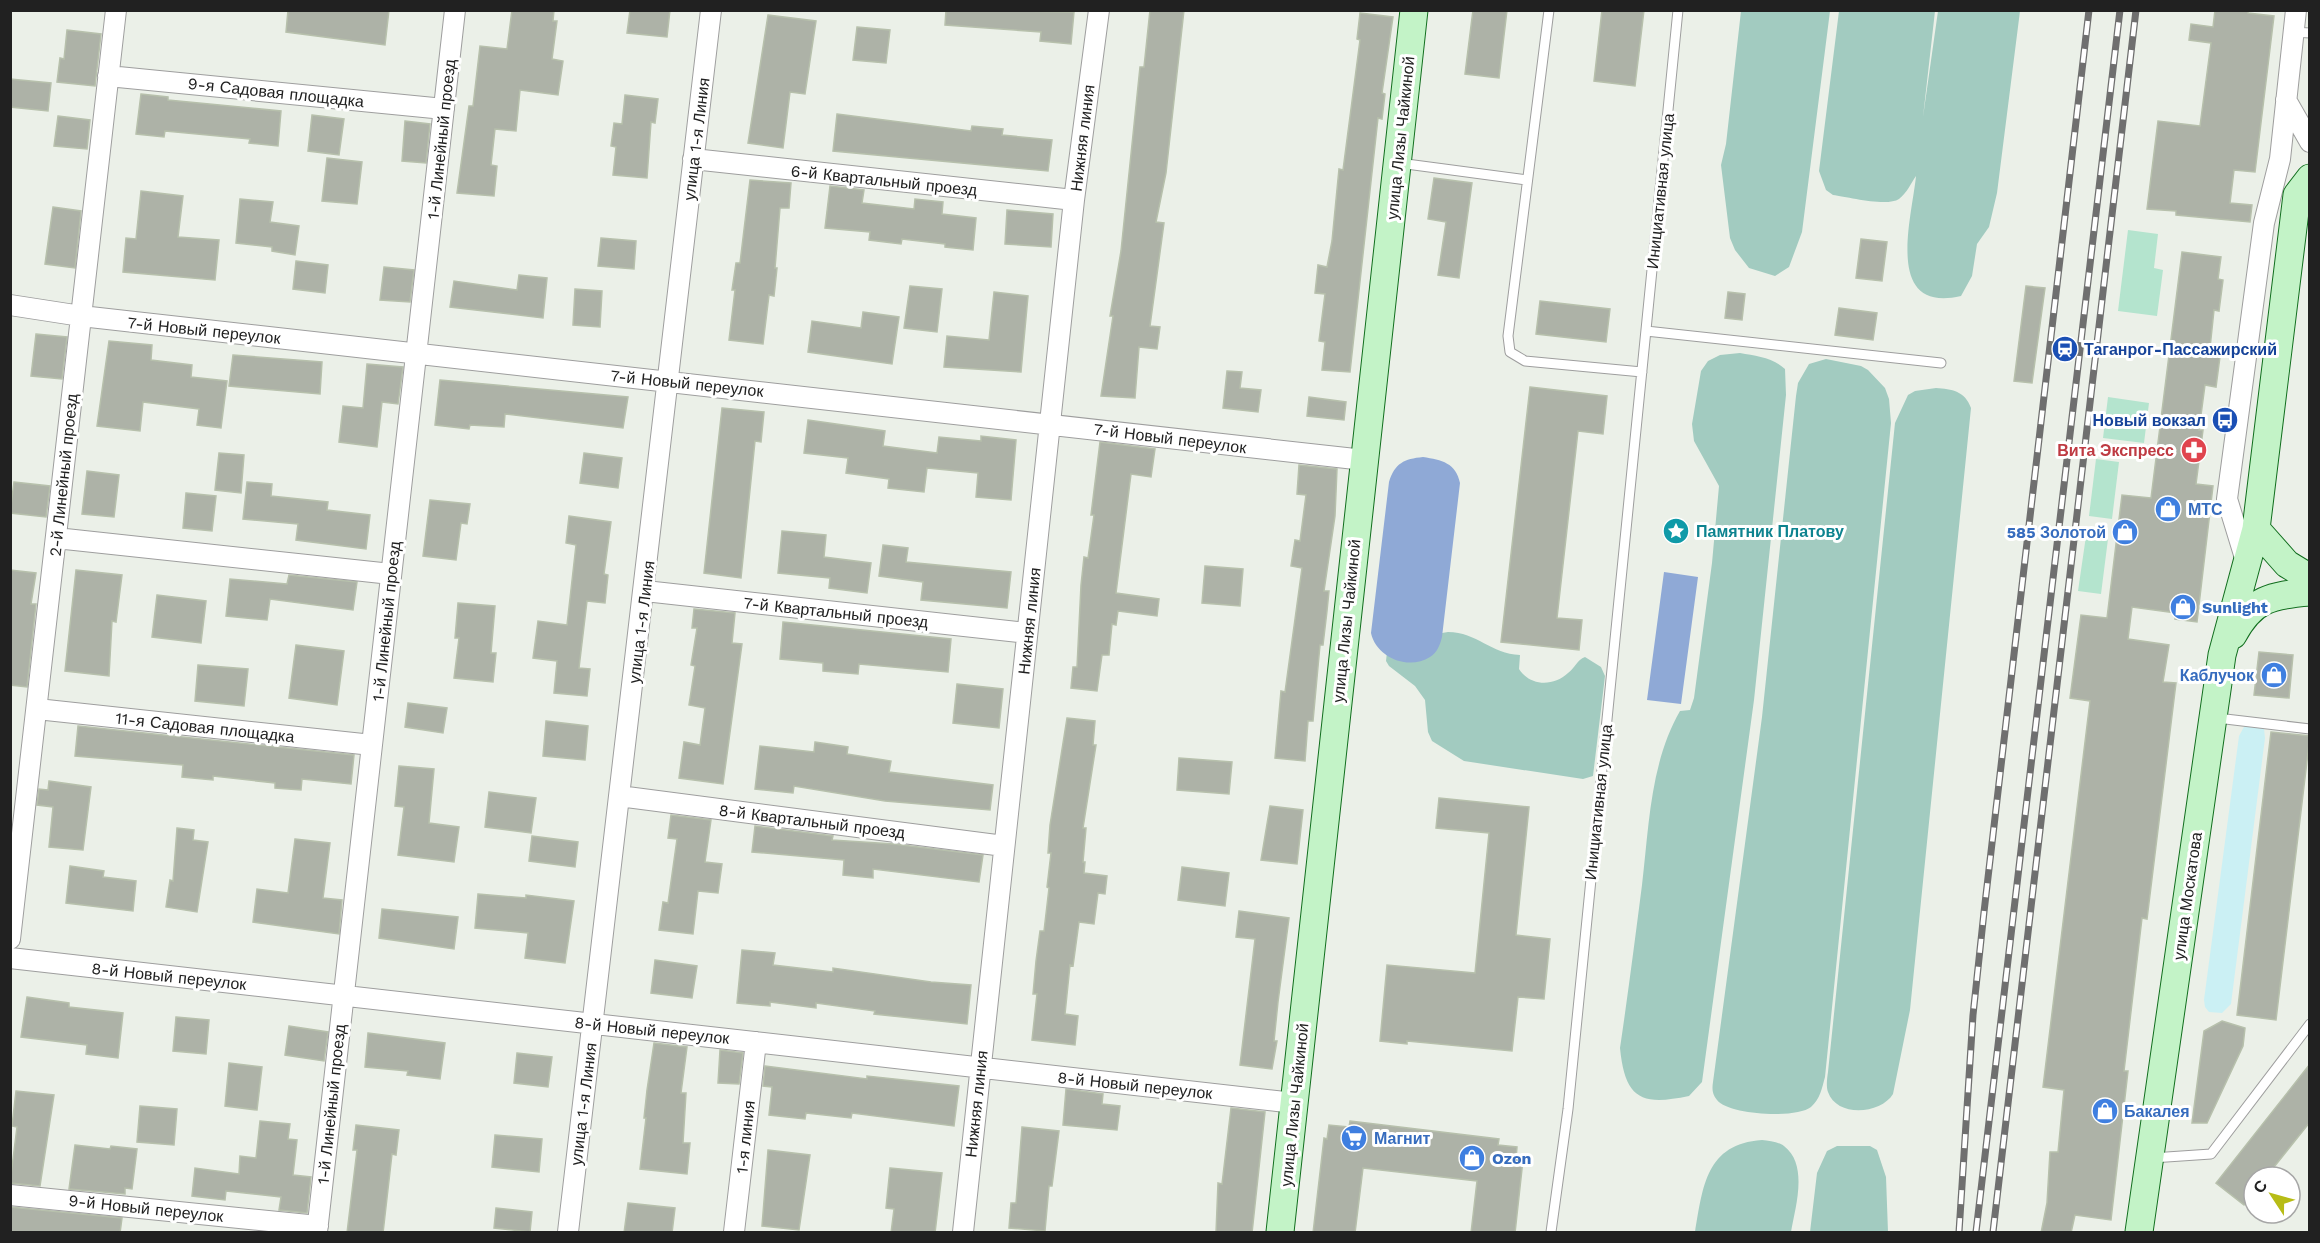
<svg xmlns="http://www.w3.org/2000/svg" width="2320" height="1243" viewBox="0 0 2320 1243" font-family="'Work Sans',sans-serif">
<rect width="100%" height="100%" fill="#ebf0e8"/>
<path fill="#b4e4ce" d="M2128 230 2158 234 2154 268 2163 270 2157 316 2118 311Z
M2108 397 2149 403 2144 443 2103 438Z
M2096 459 2119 462 2112 519 2089 516Z
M2086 536 2108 539 2101 594 2078 591Z"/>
<path fill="#a2cbc0" d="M1741 11H1830L1802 232 1789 267 1775 276 1749 268 1735 250 1730 238 1721 165 1726 144Z
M1839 11H1935L1923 117 1938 11H2020L1997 193 1989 227 1977 244 1972 276 1961 296C1883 314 1912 218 1916 176 1911 183 1907 193 1899 199 1887 207 1848 197 1833 195L1826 190 1819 171Z
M1740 353C1756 356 1772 357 1785 369L1786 395 1754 700 1702 1082 1689 1096C1641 1106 1625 1099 1620 1048 1628 994 1635 939 1642 885 1649 827 1650 763 1680 711L1690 710 1694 698 1712 563 1719 486 1694 441 1692 424 1701 371 1708 361 1720 355Z
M1826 359 1861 366 1868 370 1885 388 1889 399 1891 423 1825 1077C1822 1088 1820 1099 1811 1107 1796 1119 1729 1115 1717 1100 1712 1094 1712 1089 1713 1082L1762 717 1796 396 1798 383 1809 364Z
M1936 388C1952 389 1965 391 1971 408L1910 1010 1893 1094C1881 1114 1837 1118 1828 1092 1826 1086 1827 1079 1828 1072L1895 423 1908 395 1915 391Z
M1448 632C1477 632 1491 654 1520 655L1519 669C1530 686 1553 687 1568 673 1575 668 1577 660 1585 657L1601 667 1605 676 1593 776 1583 779 1464 761 1432 741 1428 732 1425 700 1415 686 1389 666 1386 661 1387 652 1436 634Z
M1762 1140C1769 1141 1779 1142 1784 1146 1809 1165 1795 1208 1791 1232H1695C1703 1186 1706 1144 1762 1140Z
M1837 1146H1870L1877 1150 1886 1177 1888 1232H1810L1817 1173 1827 1151Z"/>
<path fill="#cbf0f4" d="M2245 725 2264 729 2265 738 2231 1004 2222 1013 2209 1012 2205 1007 2204 1000 2239 736Z"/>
<path fill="#8fa9d6" d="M1423 457C1442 460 1456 463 1460 483L1442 637C1440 645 1437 653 1430 657 1408 671 1376 657 1371 633L1389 482C1395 463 1404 459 1423 457Z
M1664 572 1698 577 1681 704 1647 700Z"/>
<path fill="#adb2a7" stroke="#b7c0ac" stroke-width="1.5" d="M288 10H389L385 45 286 32Z
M512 10H554L553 21H557L552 59 563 61 558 95 520 90 516 131 495 129 491 165 497 166 494 196 457 193 469 106H473L480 46 507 49Z
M630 10H670L667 37 627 33Z
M946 10 1074 12 1071 44 1040 41 1041 32 945 25Z
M1150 10H1184L1166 173 1156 222 1164 223 1150 326 1160 327 1157 349 1139 347 1135 398 1101 396 1113 316H1110L1121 251 1140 67H1144Z
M1473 10H1507L1499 78 1465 74Z
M1602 10H1644L1635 86 1594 81Z
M2215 10H2248V13L2274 16 2255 172 2234 170 2230 203 2252 205 2250 222 2176 215V211L2147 209 2158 121 2200 126 2211 43 2189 40 2191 24 2213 27Z
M1360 13 1393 17 1382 93 1385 94 1382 119 1378 118 1350 372 1322 370 1325 342 1319 341 1325 294 1315 293 1318 265 1327 267 1332 241 1339 169 1343 170 1360 40 1357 39Z
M768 15 816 21 805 94 790 92 783 148 748 143Z
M857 27 890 30 886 63 853 60Z
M67 30 101 34 95 86 57 82 60 58 64 59Z
M10 79 51 83 48 111 10 107Z
M141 94 168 97V100L281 111 278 146 249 143 250 139 165 131 164 137 136 134Z
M625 95 658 99 655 123 651 122 647 178 613 175 616 147 611 146 614 123 622 124Z
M837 114 971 131 972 126 1003 129 1002 135 1052 140 1048 171 833 151Z
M312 115 344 119 339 155 308 151Z
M58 116 90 120 87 149 54 146Z
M405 121 430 124 426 163 402 161Z
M327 158 362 162 357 204 322 201Z
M1434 178 1472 183 1459 278 1438 275 1446 222 1428 219Z
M750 180 791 183 789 208H780L775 268H777L774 296 769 295 763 344 729 340 735 290H732L736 263H740Z
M830 186 864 190 862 203 914 209 915 199 943 202 942 214 976 218 973 250 945 247V244L902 239 901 244 869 240 870 232 825 228Z
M141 191 183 196 178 237 219 240 215 280 123 272 126 238 136 239Z
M240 199 273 202 270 222 299 226 295 255 272 251V247L236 243Z
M53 207 81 211 75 268 45 264Z
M1007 210 1053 214 1051 247 1005 244Z
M601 238 636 241 634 269 598 266Z
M1861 239 1887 242 1882 281 1856 278Z
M2182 252 2221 257 2218 279 2223 280 2219 311 2214 310 2210 348 2221 349 2216 387 2205 385 2199 430H2203L2196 484 2213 486 2197 622 2175 619 2176 613 2132 607 2128 639 2169 645 2163 682 2176 683 2147 919 2142 918 2124 1071H2128L2111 1220 2075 1215 2071 1233H2041L2047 1203 2050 1152H2058L2064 1090 2043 1087 2090 701 2070 698 2081 615 2107 618 2122 495 2151 498Z
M296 261 328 265 325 293 293 289Z
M384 267 414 270 410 302 380 300Z
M519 275 547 278 543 318 450 307 454 281 517 290Z
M910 286 942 289 937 332 904 328Z
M2026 286 2045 288 2032 383 2014 381Z
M575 289 602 291 600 327 573 325Z
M994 292 1028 296 1021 372 944 367 947 336 989 340Z
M1728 292 1745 294 1742 320 1725 318Z
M1540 301 1610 309 1606 342 1536 334Z
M1839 308 1877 313 1873 340 1835 335Z
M863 312 899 317 892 364 808 352 812 321 861 328Z
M36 334 67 337 62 379 31 376Z
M109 341 152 345 151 360 192 365 191 377 227 381 221 428 197 425 199 409 143 402 140 431 97 426Z
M233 355 322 362 320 394 229 386Z
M367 364 403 367 398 404 382 402 377 447 339 442 343 406 363 408Z
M1227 371 1242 372 1240 388 1261 390 1258 412 1223 408Z
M440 380 628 397 623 428 505 414 504 427 470 425 469 429 435 425Z
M1530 387 1607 396 1603 434 1578 431 1557 618 1582 620 1579 650 1501 642Z
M1309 397 1346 402 1344 420 1307 416Z
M722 408 764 412 761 442 755 441 741 578 704 573Z
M808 420 885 431 883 446 937 453 939 437 981 441V436L1016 440 1011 500 976 497 978 473 927 468 924 492 888 488 889 479 846 473 848 458 804 453Z
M1100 442 1155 449 1151 477 1131 474 1116 593 1159 599 1157 616 1118 611 1116 625 1112 624 1109 655H1102L1097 691 1071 688 1073 667H1077L1081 585 1084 557 1088 558 1094 515H1091Z
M219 453 244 455 241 493 215 490Z
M584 453 622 458 618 488 580 483Z
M1299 465 1337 469 1335 516 1324 591H1329L1327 611 1323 645H1320L1313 721H1308L1305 761 1275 758 1281 691 1285 692 1302 568 1291 566 1295 540 1300 541 1306 495 1297 494Z
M87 471 119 475 114 517 82 514Z
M14 482 50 486 46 517 10 513Z
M247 482 272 484 271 496 328 502 327 510 370 515 366 549 296 540 298 524 243 519Z
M186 493 216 496 212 531 183 528Z
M430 500 470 504 467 524 461 523 456 560 423 556Z
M569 516 611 522 604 574 608 575 605 603 587 601 579 668 590 669 587 696 554 693 557 661 533 658 538 621 567 625 576 545 566 543Z
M782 531 826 535 824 557 871 563 867 593 829 588 830 578 778 573Z
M883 545 908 548 906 562 1011 572 1007 608 921 600 923 582 879 576Z
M1205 566 1243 569 1240 606 1202 603Z
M10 570 36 573 31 604H36L27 687 10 685Z
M76 570 122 575 116 622 112 621 109 676 65 671Z
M289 575 357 582 353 610 270 599 267 620 226 616 230 579 287 584Z
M157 595 206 601 201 643 152 637Z
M458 603 495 606 491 653H496L493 682 454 678 459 638H455Z
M694 609 735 613 732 643 742 644 723 784 679 778 684 742 700 745 705 708 689 705 695 666 691 665 697 628H692Z
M783 622 951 639 948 672 859 664 858 674 823 671V663L780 659Z
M296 645 344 651 337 705 289 698Z
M2259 652 2293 655 2289 698 2254 695Z
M198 665 248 669 244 706 195 701Z
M957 684 1003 689 999 728 953 723Z
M408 703 447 708 443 733 405 727Z
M1067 718 1095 721 1093 745H1096L1083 828H1086L1083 862H1085L1084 873 1107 876 1105 894 1098 893 1094 924 1079 922 1073 966 1070 965 1065 1014 1078 1016 1075 1045 1032 1040 1037 994H1033L1036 961 1040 931H1044L1049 888 1047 887 1051 853H1048L1050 825Z
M546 721 588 726 585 760 543 756Z
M78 726 354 755 351 784 302 779 301 790 275 788V783L213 776V780L182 777 183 765 75 756Z
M2271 732 2310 736 2276 1020 2237 1015Z
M815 742 848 747 847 754 891 761 889 772 993 785 990 810 885 801 794 786 793 793 755 789 760 746 814 752Z
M1179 758 1232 762 1229 794 1177 790Z
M399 766 434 769 429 823 459 827 454 862 398 855 404 807 395 806Z
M49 781 91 787 83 850 49 847 53 807 37 805 39 789 48 790Z
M489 792 536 798 531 833 485 827Z
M1439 798 1529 807 1516 935 1550 939 1544 999 1518 997 1512 1051 1407 1041V1044L1380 1041 1387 965 1475 973 1489 833 1436 828Z
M1270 806 1303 810 1297 864 1261 860Z
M671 815 711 820 705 862 722 864 718 893 698 891 693 934 659 930 663 902 668 903 677 839 668 838Z
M755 826 833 836 832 840 894 844 983 855 979 882 873 869V878L843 875 844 860 752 852Z
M177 828 194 830 193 840 208 842 197 912 166 907 170 880 173 881Z
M532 836 578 842 575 867 529 861Z
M295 839 330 843 323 898 342 900 339 934 253 922 257 889 288 893Z
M70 866 104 871 103 877 136 881 133 911 66 903Z
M1182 867 1229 873 1225 906 1178 900Z
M478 894 526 898V895L574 901 565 963 525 958 528 933 475 928Z
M382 909 458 917 454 949 379 938Z
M1239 911 1289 918 1278 1002 1274 1041H1277L1272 1069 1240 1065 1255 939 1236 937Z
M742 950 775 953 773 965 833 972V968L931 982 971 985 967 1024 874 1014 875 1011 816 1003V1008L770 1002V1006L737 1003Z
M655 960 697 966 692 998 651 993Z
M27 997 69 1003V1007L123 1013 118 1058 86 1054 87 1045 21 1037Z
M176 1017 209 1020 206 1054 173 1051Z
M2222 1021 2245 1028 2243 1046 2207 1123H2192L2204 1031Z
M289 1026 328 1032 324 1061 285 1055Z
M368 1033 445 1043 440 1079 407 1075 408 1071 365 1067Z
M654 1043 687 1047 681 1093H686L683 1143H690L687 1174 640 1169 646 1118H644L647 1090Z
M720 1050 743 1053 739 1084 718 1083Z
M517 1053 552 1057 548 1087 514 1083Z
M229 1063 262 1067 257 1110 225 1106Z
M2310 1064V1122L2266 1177H2254V1193L2244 1205 2216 1183Z
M765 1066 867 1079V1076L959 1086 954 1126 852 1113 851 1118 806 1113 805 1119 769 1115 772 1087 763 1086Z
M1066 1089 1103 1094 1102 1104 1120 1106 1117 1130 1063 1125Z
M16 1091 54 1095 40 1186 10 1183 17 1127 12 1126Z
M140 1106 177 1109 174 1145 137 1142Z
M1231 1108 1265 1112 1252 1233H1216L1218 1183 1222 1184Z
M260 1121 290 1124 288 1139 297 1140 293 1175 311 1177 307 1213 279 1210 281 1197 226 1191 225 1200 192 1196 195 1168 239 1174 240 1156 256 1158Z
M1350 1121 1499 1139 1498 1145 1517 1147 1516 1159 1523 1160 1515 1233H1471L1477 1181 1363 1168 1355 1233H1313L1324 1138 1327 1139 1329 1125 1349 1127Z
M356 1125 399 1130 396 1155 392 1154 383 1233H347L357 1150H353Z
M1022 1127 1059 1131 1052 1186H1049L1045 1231 1009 1228 1011 1203H1016Z
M495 1135 542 1139 539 1172 492 1167Z
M75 1145 110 1149 111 1146 137 1149 132 1189 125 1188V1194L69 1189Z
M768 1150 810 1155 799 1230 762 1226Z
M890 1168 942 1173 935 1233H891L894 1209 886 1208Z
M628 1203 675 1208 672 1233H624Z
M10 1207 122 1218 120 1233H10Z
M496 1208 532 1212 530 1232 494 1228Z"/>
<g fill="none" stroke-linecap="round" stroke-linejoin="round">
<defs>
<path id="lane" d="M1549 10 1508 336 1510 352 1525 361 1642 372
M2293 32 2310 33
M1399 163 1527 180
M1646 331 1941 363
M2217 718 2310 729
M2152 1158 2211 1154 2310 1024
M1551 1232 1568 1109 1678 10"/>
<path id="street" d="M108 76 444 109
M2286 100 2310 142
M693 159 1074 200
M10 305 81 316 1364 460
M56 538 391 574
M2246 561 2227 499 2264 223 2280 159 2296 10
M645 591 1027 633
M37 709 372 745
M619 796 1004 846
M10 939 116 10
M10 958 1294 1103
M10 1195 318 1226
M317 1232 455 10
M568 1232 711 10
M734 1232 756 1042
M963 1232 1074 200 1099 10"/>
<path id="secondary" d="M2256 529 2287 564 2310 578
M2233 635C2252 599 2271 595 2310 592
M1280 1232 1414 10
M2139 1232 2222 655 2256 529 2297 195 2310 178"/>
</defs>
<use href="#lane" stroke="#9e9e9e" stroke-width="11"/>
<use href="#street" stroke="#9e9e9e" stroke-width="22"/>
<use href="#secondary" stroke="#116e1e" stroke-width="29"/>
<use href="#lane" stroke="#fff" stroke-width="9"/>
<use href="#street" stroke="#fff" stroke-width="20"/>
<use href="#secondary" stroke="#c3f3c7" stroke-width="27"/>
<defs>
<path id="rail" d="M1959 1232 1973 1015 1984 912 2089 10
M1976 1232 2120 10
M1993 1232 2136 10"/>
</defs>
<use href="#rail" stroke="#6f6f6f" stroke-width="7"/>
<use href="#rail" stroke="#fff" stroke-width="4.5" stroke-dasharray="14" stroke-linecap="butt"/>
</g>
<defs>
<symbol id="station-disc" viewBox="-11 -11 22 22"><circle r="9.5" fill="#1a4fb4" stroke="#fff"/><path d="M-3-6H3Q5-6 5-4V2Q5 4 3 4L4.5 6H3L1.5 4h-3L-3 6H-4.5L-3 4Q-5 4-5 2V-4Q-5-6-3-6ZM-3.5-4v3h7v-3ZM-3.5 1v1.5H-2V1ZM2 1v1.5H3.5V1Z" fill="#fff"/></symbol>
<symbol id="bus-disc" viewBox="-11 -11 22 22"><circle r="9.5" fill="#1a4fb4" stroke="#fff"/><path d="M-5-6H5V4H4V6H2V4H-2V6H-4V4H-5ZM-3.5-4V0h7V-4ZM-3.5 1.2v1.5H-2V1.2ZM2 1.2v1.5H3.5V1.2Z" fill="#fff"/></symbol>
<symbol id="pharmacy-disc" viewBox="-11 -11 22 22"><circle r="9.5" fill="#e0444e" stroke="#fff"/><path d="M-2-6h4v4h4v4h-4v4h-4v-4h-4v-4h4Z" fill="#fff"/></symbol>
<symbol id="shop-disc" viewBox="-11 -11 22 22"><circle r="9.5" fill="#3f7fe0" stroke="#fff"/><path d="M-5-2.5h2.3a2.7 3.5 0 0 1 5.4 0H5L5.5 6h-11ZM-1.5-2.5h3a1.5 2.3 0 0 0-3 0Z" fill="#fff"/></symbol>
<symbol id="sight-disc" viewBox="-11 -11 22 22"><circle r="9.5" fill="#0f9aa8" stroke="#fff"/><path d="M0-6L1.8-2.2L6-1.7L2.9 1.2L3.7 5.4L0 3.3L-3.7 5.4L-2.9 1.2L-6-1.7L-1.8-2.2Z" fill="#fff"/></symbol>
<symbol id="supermarket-disc" viewBox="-11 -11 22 22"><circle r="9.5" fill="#3f7fe0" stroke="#fff"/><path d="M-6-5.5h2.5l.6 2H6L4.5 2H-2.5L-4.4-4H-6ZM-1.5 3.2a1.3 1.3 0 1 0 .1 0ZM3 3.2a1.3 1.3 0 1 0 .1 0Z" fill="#fff"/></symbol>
</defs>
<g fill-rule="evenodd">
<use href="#station-disc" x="2050" y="334" width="30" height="30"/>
<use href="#bus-disc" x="2210" y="405" width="30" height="30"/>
<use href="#pharmacy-disc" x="2179" y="435" width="30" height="30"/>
<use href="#shop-disc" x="2153" y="494" width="30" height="30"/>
<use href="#sight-disc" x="1661" y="516" width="30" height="30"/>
<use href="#shop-disc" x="2110" y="517" width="30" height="30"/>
<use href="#shop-disc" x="2168" y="592" width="30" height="30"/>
<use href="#shop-disc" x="2259" y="660" width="30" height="30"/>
<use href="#shop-disc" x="2090" y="1096" width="30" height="30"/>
<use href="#supermarket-disc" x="1339" y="1123" width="30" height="30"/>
<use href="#shop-disc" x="1457" y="1143" width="30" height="30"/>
</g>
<g text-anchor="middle" stroke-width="6" stroke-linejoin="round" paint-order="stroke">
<g font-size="16" fill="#212121" stroke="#fff">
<text transform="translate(276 92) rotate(6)" y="6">9-я Садовая площадка</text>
<text transform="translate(1082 138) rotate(-83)" y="6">Нижняя линия</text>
<text transform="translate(1400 138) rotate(-84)" y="6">улица Лизы Чайкиной</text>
<text transform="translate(441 139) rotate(-84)" y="6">1-й Линейный проезд</text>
<text transform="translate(696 139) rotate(-83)" y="6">улица 1-я Линия</text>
<text transform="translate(884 180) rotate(6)" y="6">6-й Квартальный проезд</text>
<text transform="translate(1660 191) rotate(-84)" y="6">Инициативная улица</text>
<text transform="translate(204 330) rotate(6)" y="6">7-й Новый переулок</text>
<text transform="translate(687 383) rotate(6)" y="6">7-й Новый переулок</text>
<text transform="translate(1170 438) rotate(7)" y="6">7-й Новый переулок</text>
<text transform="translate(63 475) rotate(-84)" y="6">2-й Линейный проезд</text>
<text transform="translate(836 612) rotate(6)" y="6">7-й Квартальный проезд</text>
<text transform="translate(386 621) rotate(-84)" y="6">1-й Линейный проезд</text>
<text transform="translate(1029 621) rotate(-84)" y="6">Нижняя линия</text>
<text transform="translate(1346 621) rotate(-84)" y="6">улица Лизы Чайкиной</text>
<text transform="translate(641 622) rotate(-83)" y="6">улица 1-я Линия</text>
<text transform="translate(205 727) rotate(6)" y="6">11-я Садовая площадка</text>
<text transform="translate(1598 802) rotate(-84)" y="6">Инициативная улица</text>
<text transform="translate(812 821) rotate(7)" y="6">8-й Квартальный проезд</text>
<text transform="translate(2187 896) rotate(-82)" y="6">улица Москатова</text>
<text transform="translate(169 976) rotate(6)" y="6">8-й Новый переулок</text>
<text transform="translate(652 1030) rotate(6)" y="6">8-й Новый переулок</text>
<text transform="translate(1135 1085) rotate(6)" y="6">8-й Новый переулок</text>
<text transform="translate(331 1104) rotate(-84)" y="6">1-й Линейный проезд</text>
<text transform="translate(583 1104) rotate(-83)" y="6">улица 1-я Линия</text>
<text transform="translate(976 1104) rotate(-84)" y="6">Нижняя линия</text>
<text transform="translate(1294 1105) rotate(-84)" y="6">улица Лизы Чайкиной</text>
<text transform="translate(745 1137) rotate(-84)" y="6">1-я линия</text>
<text transform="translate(146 1208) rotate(6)" y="6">9-й Новый переулок</text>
</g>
<g font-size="16" font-weight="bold" fill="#164399" stroke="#fff" text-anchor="start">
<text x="2084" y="355">Таганрог-Пассажирский</text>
<text x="2206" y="426" text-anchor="end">Новый вокзал</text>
</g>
<g font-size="16" font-weight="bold" fill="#be3a42" stroke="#fff" text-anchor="end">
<text x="2174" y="456">Вита Экспресс</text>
</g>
<g font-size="16" font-weight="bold" fill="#366cbe" stroke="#fff" text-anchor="start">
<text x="2188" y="515">МТС</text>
<text x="2106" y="538" text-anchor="end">585 Золотой</text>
<text x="2202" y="613">Sunlight</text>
<text x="2254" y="681" text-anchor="end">Каблучок</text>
<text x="2124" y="1117">Бакалея</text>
<text x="1374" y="1144">Магнит</text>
<text x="1492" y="1164">Ozon</text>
</g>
<g font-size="16" font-weight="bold" fill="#0d838f" stroke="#fff" text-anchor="start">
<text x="1696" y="537">Памятник Платову</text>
</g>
</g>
<rect width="2320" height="1243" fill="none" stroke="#212121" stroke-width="24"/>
<g transform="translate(2272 1195) rotate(306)"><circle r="28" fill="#ffffff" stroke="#a6a6a6" stroke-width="1.5"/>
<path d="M0-4.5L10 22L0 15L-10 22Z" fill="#b7bc16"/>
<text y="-9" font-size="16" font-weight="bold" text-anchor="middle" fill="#212121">С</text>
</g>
</svg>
